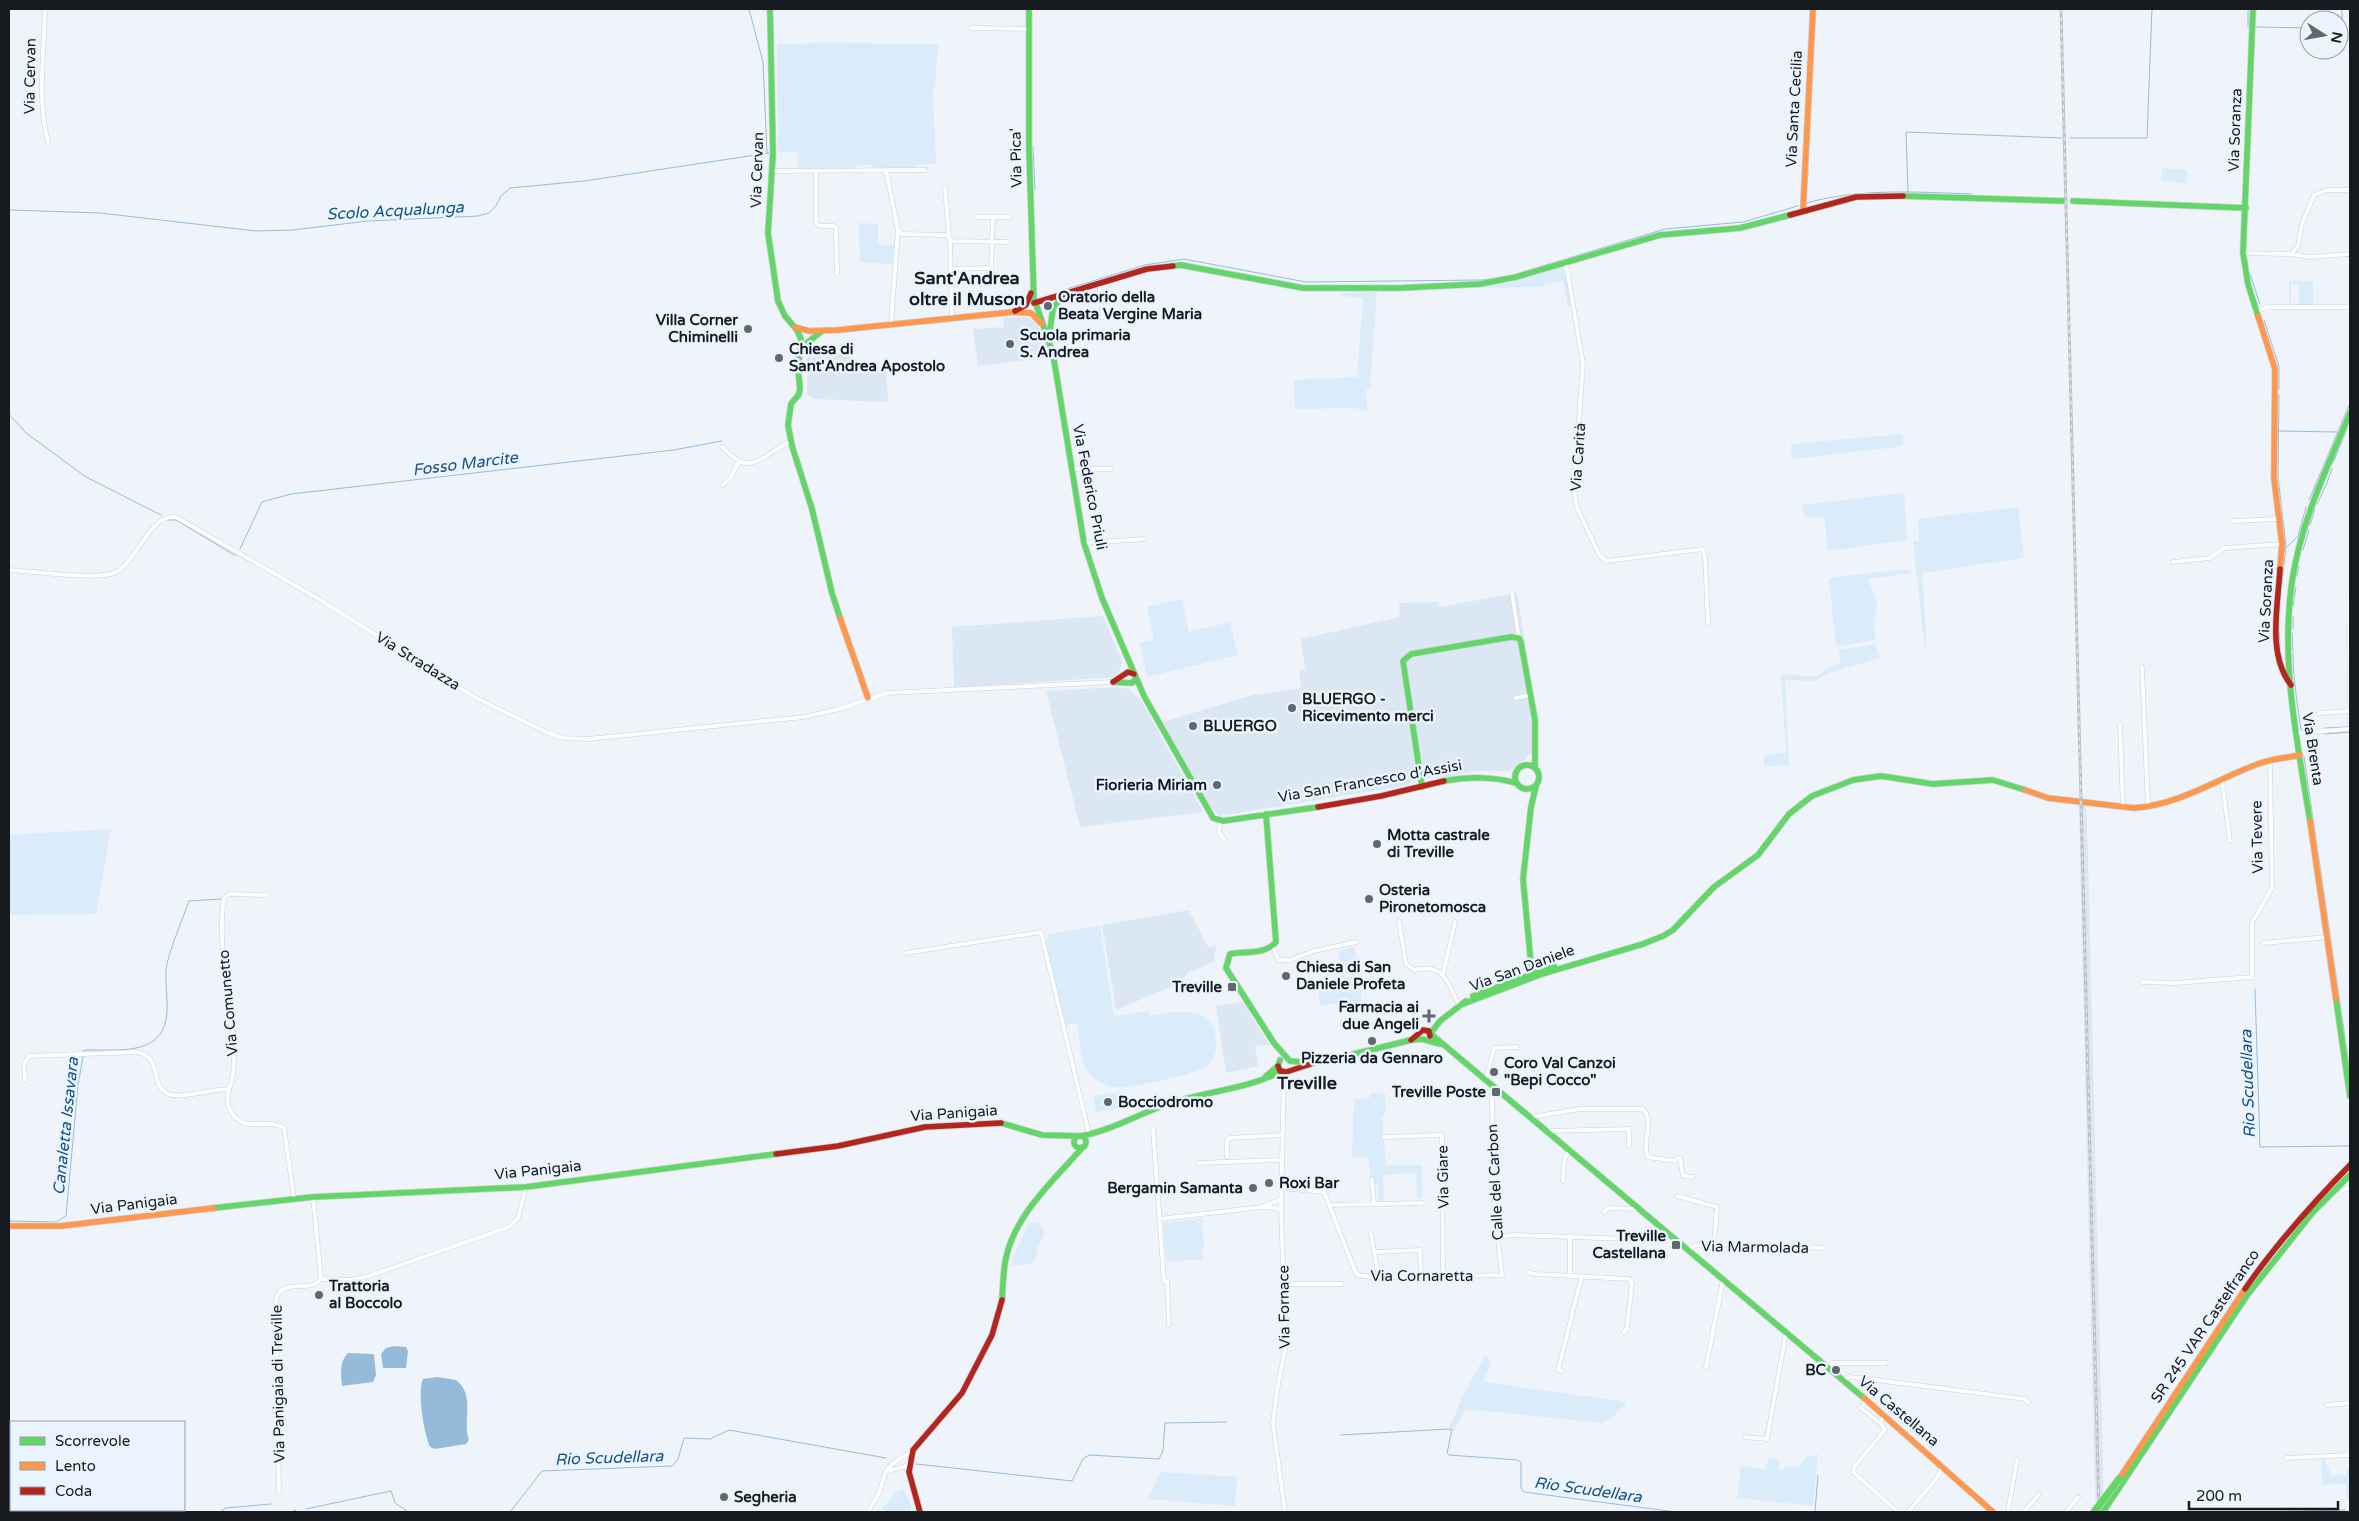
<svg xmlns="http://www.w3.org/2000/svg" width="2359" height="1521" viewBox="0 0 2359 1521" font-family="'Varela Round',sans-serif">
<rect width="100%" height="100%" fill="#eef4fa"/>
<path fill="#dbe7f2" d="M1027 317 1037 323 1050 355 1046 356V358L978 366 973 329 1004 327 1003 318Z
M849 353 851 369 886 367 888 402 815 399 807 394V357Z
M1517 593 1538 722 1536 755 1529 754 1526 759 1509 771H1476L1439 778H1416L1409 785 1219 816 1209 806 1163 722 1253 695 1301 688 1299 671 1305 669 1301 639 1400 617 1399 603 1438 602 1439 607Z
M1103 616 1122 661 1119 673 1112 677 954 688 952 627Z
M1117 687 1128 689 1141 700 1203 812 1080 827 1046 691Z
M2079 804 2085 806 2087 818 2104 1512H2096L2094 1460Z
M1189 910 1208 947 1216 946 1214 962 1187 973 1181 982 1175 985 1116 1010 1102 925Z
M1243 1002 1269 1045 1255 1046 1258 1066 1226 1073 1216 1006Z
M35 1510H165L202 1512H69Z"/>
<path fill="#daebfa" d="M825 43 938 44 935 87 933 88 936 164H917L914 168 873 169 871 165H858L856 169H797L798 152H778L777 44Z
M2162 168 2187 170 2186 183 2161 181Z
M859 223 878 224V245H894L892 264 860 262Z
M1562 267 1565 272 1572 305 1568 306 1563 281 1538 287 1468 288 1509 283Z
M2289 281H2313V305H2296L2299 303V284H2291V303H2289Z
M1377 292 1370 387 1366 391 1367 411 1354 408 1295 409 1294 380 1357 377 1363 298 1341 296 1340 293Z
M1903 434V444L1897 447 1792 459 1791 444Z
M1904 493 1907 540 1827 551 1825 517H1805L1802 505Z
M2018 507 2024 558 1922 573 1927 647H1925L1913 542 1919 541 1918 519Z
M1896 570H1911V573L1868 579 1876 599 1877 610 1874 622 1875 640 1836 647 1829 578Z
M1182 599 1189 632 1230 622 1238 655 1147 677 1140 643 1154 640 1147 607Z
M1876 644 1880 658 1831 672 1814 681 1785 680 1789 765 1764 767V755L1786 753 1781 675 1819 676 1824 670 1840 663 1839 650Z
M111 829 96 914 9 915V835Z
M1100 926 1114 1016 1148 1011 1150 1016C1175 1012 1214 1002 1216 1041 1217 1049 1214 1059 1208 1065 1198 1075 1127 1089 1113 1087 1102 1085 1091 1077 1086 1068 1080 1058 1079 1035 1077 1023L1065 1025 1046 946 1048 934Z
M1354 947 1359 971 1343 975 1338 951Z
M1359 976 1362 1001 1320 1005 1317 981Z
M1120 1092 1122 1108 1096 1112 1094 1096Z
M1370 1093H1385L1386 1112 1382 1117 1386 1165H1422V1199L1417 1198 1416 1173 1383 1175 1384 1200 1378 1201V1184H1373V1180H1370L1369 1158 1352 1157 1354 1099H1369Z
M1202 1218 1204 1248 1201 1249 1203 1259 1168 1262 1166 1260 1163 1223Z
M1029 1223H1040L1044 1232 1043 1238 1039 1242 1034 1263 1012 1266 1013 1258Z
M1485 1355 1491 1362 1483 1382 1627 1402 1611 1419 1602 1423 1466 1409 1454 1431 1449 1429 1461 1400Z
M1818 1454 1813 1506 1737 1498 1741 1465 1766 1470 1768 1458 1779 1460 1778 1470 1783 1471 1784 1466 1800 1467 1805 1458Z
M2321 1458H2324L2332 1477 2341 1474 2346 1477V1470H2350L2349 1498H2346V1484L2322 1485Z
M1161 1472 1237 1477 1235 1506 1148 1499Z
M904 1489 910 1503 911 1512H887L882 1509 897 1491Z"/>
<path fill="#96bbda" d="M394 1346 406 1347 408 1351 406 1368H383L381 1354 386 1348Z
M348 1353 374 1354 376 1375 373 1382 342 1386C341 1374 339 1362 348 1353Z
M437 1377 456 1380C476 1396 462 1419 469 1440L466 1444 435 1449 430 1447C424 1433 417 1393 423 1379Z"/>
<g fill="none" stroke-linecap="round" stroke-linejoin="round">
<path stroke="#96bbda" stroke-width="1" d="M749 9 763 62 767 153
M2248 27V9
M2256 27 2309 28
M2339 29H2342V9
M2070 138H2147L2152 9
M1033 146 1035 190
M1908 192 1906 132 2062 138
M1806 203C1861 188 1916 192 1972 194
M9 210 100 213 256 231 292 230 368 221 478 216 489 213 496 206 501 196 510 188 584 181 769 153
M2344 256 2350 257
M1516 274 1665 229 1743 222 1798 206
M2250 274 2260 304
M1057 292 1145 265 1184 259 1306 282 1481 280 1497 278
M2264 320 2279 366V389
M2279 395 2278 477 2286 545 2282 583
M9 414 26 433 86 477 161 515
M2350 425V424
M2279 431 2337 432
M2333 463 2347 429
M2309 500 2350 403
M2317 504 2327 483 2332 468
M168 520H176L236 556
M2310 525 2315 509
M2287 547 2298 536 2306 507
M240 549 262 502 291 494 674 450 722 441
M2303 550 2309 530
M2297 576 2299 567
M2293 606 2296 587
M2293 629V617
M2279 632 2280 645
M2292 633 2293 651
M2293 653C2293 677 2297 703 2301 729L2303 730
M2325 728 2347 727
M2325 734 2350 732
M2304 757 2350 1071
M2255 989 2260 1147 2350 1146
M84 1053V1050C113 1049 159 1057 166 1020 169 1004 165 986 166 970 168 952 183 919 189 901L221 899
M9 1221 56 1222 66 1216 78 1085 83 1057
M1341 1435 1449 1429 1452 1430 1447 1453 1449 1455 1518 1460 1521 1463V1488L1524 1492 1676 1512
M916 1464 1072 1481 1083 1459 1089 1455 1159 1459 1163 1451 1165 1423 1226 1422
M306 1509 391 1491 395 1503 406 1510V1512
M220 1512 226 1508 271 1504
M291 1512 296 1510
M510 1512 542 1471 672 1466 678 1459 684 1438 710 1439 729 1430 886 1458
M1815 1512 1818 1475
M2264 1512 2345 1510"/>
<defs>
<path id="street" d="M45 9C44 53 37 100 48 142
M972 28 1029 29
M771 171 925 170
M885 171 887 175 898 230 891 324
M816 172V223L820 226H834L836 228 837 274
M945 188 949 237
M976 217H1010
M899 230 902 234 945 235 950 238 952 319
M950 241 1008 242
M2243 253 2291 254 2298 246 2302 224 2314 195 2327 190H2350
M2291 254 2309 257 2350 254
M1566 263 1583 364 1574 488 1577 508 1600 556 1607 561 1703 549 1705 556 1708 623
M951 269 991 268 993 217
M2257 311 2269 307H2350
M1091 319 1103 317 1099 284
M722 447C728 452 735 460 741 462 759 468 775 446 791 442
M1072 469H1111
M723 485 731 477 739 461
M2233 521 2279 519
M1084 543 1144 539
M2173 562 2210 558 2224 548 2282 544
M9 570C30 571 100 581 116 572 137 562 150 513 176 517L322 601 476 698 546 732 563 738 588 739 804 717 839 709 887 693 1113 682
M1512 593 1519 638
M2349 598 2350 725
M2142 667 2148 807
M1516 698 1530 695
M2319 713 2350 711
M2120 725 2123 808
M2297 733 2350 729
M2222 781 2230 841
M1220 821 1219 832 1224 839
M267 895 229 894 224 898C216 947 232 996 234 1044 234 1054 234 1065 233 1075 230 1090 222 1099 233 1115 245 1132 269 1118 284 1128L294 1198
M1399 921 1406 964 1414 970C1445 962 1448 984 1460 1007
M2263 943 2328 937
M1273 947 1278 960H1290L1314 951 1356 942
M906 953 1041 932 1089 1134
M1443 974 1455 922
M2142 982 2176 983 2252 977V923L2272 888 2270 761
M1284 1072 1281 1209 1286 1345 1277 1390 1273 1424 1285 1512
M1486 1079 1494 1048 1517 1047
M25 1080 24 1064 29 1056 137 1052C163 1057 149 1085 168 1094 181 1099 212 1089 228 1089
M1532 1117 1580 1109H1643C1655 1123 1641 1142 1648 1157L1675 1161 1678 1158H1680L1683 1176 1693 1177
M1153 1129 1164 1281H1167L1169 1325
M1549 1131 1629 1129V1146
M1384 1137 1442 1135 1443 1277
M1227 1157V1140L1230 1138 1283 1135
M1198 1163 1282 1160
M1372 1180 1374 1203
M1563 1181C1564 1170 1561 1157 1572 1150
M1281 1188 1324 1192 1355 1271 1358 1275 1379 1278 1502 1275 1493 1193 1492 1085
M2342 1191 2350 1187
M1677 1196 1717 1207 1714 1244
M1329 1205 1422 1203
M1265 1207 1281 1209
M1604 1212 1608 1208 1640 1209
M1159 1219 1262 1207 1281 1199
M1371 1234 1379 1278
M1497 1237 1514 1235 1656 1240 1669 1234
M1650 1238 1659 1233 1660 1226
M1688 1250 1696 1245 1714 1244 1823 1248
M1375 1252 1420 1250 1421 1277
M1528 1272 1535 1274 1629 1279 1632 1283 1627 1327 1624 1333
M1570 1275V1236
M321 1279 352 1280 369 1276 509 1227 518 1218 526 1187
M1284 1284H1342
M1571 1317 1582 1276
M1706 1367 1723 1280
M1827 1368 1832 1363H1886
M1562 1371 1558 1370 1572 1316
M1843 1382 1848 1377 1861 1378 2025 1399 2028 1402
M1866 1401 1861 1408 1880 1423
M2327 1405 2350 1403
M1884 1416 1880 1422 1885 1430 1854 1467 1853 1472 1898 1512
M1745 1437 1767 1439 1786 1333
M2286 1458 2350 1455
M888 1471 906 1466 909 1463
M279 1492 276 1300C280 1277 310 1294 321 1279L313 1197
M868 1512 879 1493 886 1471 892 1464 913 1450
M1908 1512 1937 1478 1943 1466
M2008 1512 2017 1460
M2024 1512 2039 1494
M2066 1512 2078 1497"/>
<path id="fast" d="M770 9 773 153 768 233 778 301 785 316 797 330 801 339 798 369 800 388 799 394 791 404 788 425 792 446 812 509 832 593 840 618
M1029 9V148L1034 303
M2253 9 2243 253 2248 284 2258 316
M1903 196 2063 201
M2073 201 2246 208
M1173 266 1181 265 1303 288H1400L1480 284 1516 277 1660 235 1740 228 1790 215
M1037 307 1053 354 1084 543 1102 598 1144 696 1213 818 1223 821 1318 807
M1049 337 1053 309 1063 295
M801 354 808 342 822 331
M1113 682 1132 683 1136 678
M1515 777a12 12 0 1 1 24 0a12 12 0 1 1-24 0Z
M1444 781C1469 777 1491 776 1516 783
M1536 786 1531 807 1523 879 1531 964 1536 973
M1422 787 1403 661 1411 654 1511 637 1519 638 1521 643 1535 720V768
M1266 814 1276 942C1265 955 1245 951 1230 954L1226 968 1274 1043 1288 1059
M2310 821C2296 735 2277 646 2296 560 2307 509 2330 461 2350 413
M1473 996 1554 966
M2336 999 2350 1096
M1463 1004 1542 974 1643 944 1663 936 1673 930 1714 887 1758 855 1789 814 1812 796 1853 780 1881 776 1933 784 1993 780 2025 790
M1430 1034 1440 1021 1466 1001
M1431 1034 1864 1398
M1290 1061 1313 1063 1326 1061 1411 1040 1422 1039 1440 1044
M1266 1076 1278 1066 1280 1060
M1001 1123 1042 1135 1078 1136
M1074 1142a6 6 0 1 1 12 0a6 6 0 1 1-12 0Z
M1081 1136C1113 1130 1140 1113 1171 1103 1208 1091 1248 1089 1282 1071
M214 1208 313 1197 526 1187 776 1154
M1002 1300C1003 1286 1003 1271 1006 1258 1015 1214 1055 1179 1083 1147
M2103 1512 2248 1294 2313 1212 2350 1175"/>
<path id="slow" d="M1803 211 1813 9
M2258 316 2275 369 2274 478 2282 544 2280 569
M795 327 809 331 838 330 1013 312 1031 313 1042 324
M840 618 868 698
M2025 790 2048 798 2134 808C2179 805 2217 779 2258 764 2271 759 2286 758 2300 755
M2310 821 2336 999
M9 1226H61L214 1208
M1864 1398 1993 1512
M2119 1479 2245 1289"/>
<path id="jam" d="M1790 215 1856 197 1903 196
M1034 303 1147 269 1173 266
M1015 311 1026 305 1031 293
M2280 569C2278 606 2267 654 2291 685
M1113 682 1128 672 1134 674
M1318 807 1381 796 1444 781
M1411 1040 1423 1030 1429 1031 1430 1036
M1278 1066 1280 1071 1286 1072 1311 1064
M776 1154 838 1146 925 1127 1001 1123
M2245 1289C2276 1244 2312 1204 2350 1165
M920 1512 909 1472 913 1450 962 1393 992 1335 1002 1300"/>
</defs>
<use href="#street" stroke="#ccd1d5" stroke-width="5"/>
<use href="#fast" stroke="#ccd1d5" stroke-width="7"/>
<use href="#slow" stroke="#ccd1d5" stroke-width="7"/>
<use href="#jam" stroke="#ccd1d5" stroke-width="7"/>
<use href="#street" stroke="#fcfdfe" stroke-width="4"/>
<use href="#fast" stroke="#63d668" stroke-width="5.5"/>
<use href="#slow" stroke="#ff974d" stroke-width="5.5"/>
<use href="#jam" stroke="#b3261e" stroke-width="5.5"/>
<defs>
<path id="rail" d="M2061 9 2099 1512
M9 1502 11 1503
M78 1510 119 1512
M128 1510 169 1512"/>
</defs>
<use href="#rail" stroke="#bfc1c3" stroke-width="3"/>
<use href="#rail" stroke="#e9f4ff" stroke-width="1" stroke-dasharray="4" stroke-linecap="butt"/>
<defs>
<path id="fast-bridge" d="M2094 1512 2119 1479"/>
</defs>
<use href="#fast-bridge" stroke="#cacdd1" stroke-width="8" stroke-linecap="butt"/>
<use href="#fast-bridge" stroke="#63d668" stroke-width="7"/>
</g>
<g fill="#62676c" stroke="#e9f4ff" stroke-width="2">
<circle cx="1048" cy="306" r="5"/>
<circle cx="748" cy="329" r="5"/>
<circle cx="1010" cy="344" r="5"/>
<circle cx="779" cy="358" r="5"/>
<circle cx="1292" cy="708" r="5"/>
<circle cx="1193" cy="726" r="5"/>
<circle cx="1217" cy="785" r="5"/>
<circle cx="1377" cy="844" r="5"/>
<circle cx="1369" cy="899" r="5"/>
<circle cx="1286" cy="976" r="5"/>
<rect x="1227" y="982" width="10" height="10" rx="2.5"/>
<path d="M1426.5 1008.5h5v5h5v5h-5v5h-5v-5h-5v-5h5z"/>
<circle cx="1372" cy="1041" r="5"/>
<circle cx="1494" cy="1072" r="5"/>
<rect x="1491" y="1087" width="10" height="10" rx="2.5"/>
<circle cx="1108" cy="1102" r="5"/>
<circle cx="1269" cy="1183" r="5"/>
<circle cx="1253" cy="1188" r="5"/>
<rect x="1671" y="1240" width="10" height="10" rx="2.5"/>
<circle cx="319" cy="1295" r="5"/>
<circle cx="1836" cy="1370" r="5"/>
<circle cx="724" cy="1497" r="5"/>
</g>
<g text-anchor="middle" stroke-width="5" stroke-linejoin="round" paint-order="stroke">
<g font-size="15" fill="#171b1f" stroke="#e9f4ff">
<text transform="translate(30 76) rotate(-89)" y="5">Via Cervan</text>
<text transform="translate(1794 109) rotate(-87)" y="5">Via Santa Cecilia</text>
<text transform="translate(2235 130) rotate(-88)" y="5">Via Soranza</text>
<text transform="translate(1016 158) rotate(-91)" y="5">Via Pica'</text>
<text transform="translate(757 170) rotate(-88)" y="5">Via Cervan</text>
<text transform="translate(1578 457) rotate(-86)" y="5">Via Carità</text>
<text transform="translate(1090 487) rotate(79)" y="5">Via Federico Priuli</text>
<text transform="translate(2266 601) rotate(-87)" y="5">Via Soranza</text>
<text transform="translate(418 661) rotate(32)" y="5">Via Stradazza</text>
<text transform="translate(2313 749) rotate(81)" y="5">Via Brenta</text>
<text transform="translate(1370 781) rotate(-10)" y="5">Via San Francesco d'Assisi</text>
<text transform="translate(2257 837) rotate(-91)" y="5">Via Tevere</text>
<text transform="translate(1522 968) rotate(-20)" y="5">Via San Daniele</text>
<text transform="translate(228 1003) rotate(-95)" y="5">Via Comunetto</text>
<text transform="translate(954 1113) rotate(-4)" y="5">Via Panigaia</text>
<text transform="translate(538 1170) rotate(-6)" y="5">Via Panigaia</text>
<text transform="translate(1443 1177) rotate(-91)" y="5">Via Giare</text>
<text transform="translate(1495 1182) rotate(-93)" y="5">Calle del Carbon</text>
<text transform="translate(134 1204) rotate(-7)" y="5">Via Panigaia</text>
<text transform="translate(1755 1247) rotate(1)" y="5">Via Marmolada</text>
<text x="1422" y="1281">Via Cornaretta</text>
<text transform="translate(1284 1307) rotate(-91)" y="5">Via Fornace</text>
<text transform="translate(2205 1326) rotate(-56)" y="5">SR 245 VAR Castelfranco</text>
<text transform="translate(278 1384) rotate(-91)" y="5">Via Panigaia di Treville</text>
<text transform="translate(1899 1411) rotate(40)" y="5">Via Castellana</text>
</g>
<g font-size="15" font-weight="bold" fill="#171b1f" stroke="#e9f4ff" text-anchor="start">
<text x="1058" y="302">Oratorio della<tspan x="1058" dy="17">Beata Vergine Maria</tspan></text>
<text x="738" y="325" text-anchor="end">Villa Corner<tspan x="738" dy="17">Chiminelli</tspan></text>
<text x="1020" y="340">Scuola primaria<tspan x="1020" dy="17">S. Andrea</tspan></text>
<text x="789" y="354">Chiesa di<tspan x="789" dy="17">Sant'Andrea Apostolo</tspan></text>
<text x="1302" y="704">BLUERGO -<tspan x="1302" dy="17">Ricevimento merci</tspan></text>
<text x="1203" y="731">BLUERGO</text>
<text x="1207" y="790" text-anchor="end">Fiorieria Miriam</text>
<text x="1387" y="840">Motta castrale<tspan x="1387" dy="17">di Treville</tspan></text>
<text x="1379" y="895">Osteria<tspan x="1379" dy="17">Pironetomosca</tspan></text>
<text x="1296" y="972">Chiesa di San<tspan x="1296" dy="17">Daniele Profeta</tspan></text>
<text x="1222" y="992" text-anchor="end">Treville</text>
<text x="1419" y="1012" text-anchor="end">Farmacia ai<tspan x="1419" dy="17">due Angeli</tspan></text>
<text x="1372" y="1063" text-anchor="middle">Pizzeria da Gennaro</text>
<text x="1504" y="1068">Coro Val Canzoi<tspan x="1504" dy="17">"Bepi Cocco"</tspan></text>
<text x="1486" y="1097" text-anchor="end">Treville Poste</text>
<text x="1118" y="1107">Bocciodromo</text>
<text x="1279" y="1188">Roxi Bar</text>
<text x="1243" y="1193" text-anchor="end">Bergamin Samanta</text>
<text x="1666" y="1241" text-anchor="end">Treville<tspan x="1666" dy="17">Castellana</tspan></text>
<text x="329" y="1291">Trattoria<tspan x="329" dy="17">al Boccolo</tspan></text>
<text x="1826" y="1375" text-anchor="end">BC</text>
<text x="734" y="1502">Segheria</text>
</g>
<g font-size="16" font-style="italic" fill="#19527b" stroke="#e9f4ff">
<text transform="translate(395 210) rotate(-3)" y="6">Scolo Acqualunga</text>
<text transform="translate(465 463) rotate(-7)" y="6">Fosso Marcite</text>
<text transform="translate(2247 1084) rotate(-92)" y="6">Rio Scudellara</text>
<text transform="translate(65 1126) rotate(-84)" y="6">Canaletta Issavara</text>
<text transform="translate(609 1457) rotate(-2)" y="6">Rio Scudellara</text>
<text transform="translate(1588 1489) rotate(8)" y="6">Rio Scudellara</text>
</g>
<g font-size="18" font-weight="bold" fill="#171b1f" stroke="#e9f4ff">
<text x="967" y="284">Sant'Andrea<tspan x="967" dy="21">oltre il Muson</tspan></text>
<text x="1307" y="1089">Treville</text>
</g>
</g>
<rect width="2359" height="1521" fill="none" stroke="#171b1f" stroke-width="20"/>
<rect x="10" y="1421" width="175" height="90" fill="#e9f4ff" stroke="#959da5"/>
<rect x="20" y="1437" width="25" height="8" fill="#63d668" stroke="#959da5"/>
<text x="55" y="1446" font-size="15" fill="#171b1f">Scorrevole</text>
<rect x="20" y="1462" width="25" height="8" fill="#ff974d" stroke="#959da5"/>
<text x="55" y="1471" font-size="15" fill="#171b1f">Lento</text>
<rect x="20" y="1487" width="25" height="8" fill="#b3261e" stroke="#959da5"/>
<text x="55" y="1496" font-size="15" fill="#171b1f">Coda</text>
<g transform="translate(2324 35) rotate(101)"><circle r="24" fill="#e9f4ff" stroke="#959da5"/>
<path d="M0-4L9 19L0 12L-9 19Z" fill="#62676c"/>
<text y="-8" font-size="14" font-weight="bold" text-anchor="middle" fill="#171b1f">N</text>
</g>
<path d="M2189 1501v8h149v-8" fill="none" stroke="#171b1f" stroke-width="2.5"/>
<text x="2196" y="1501" font-size="15" fill="#171b1f" stroke="#e9f4ff" stroke-width="4" paint-order="stroke">200 m</text>
</svg>
